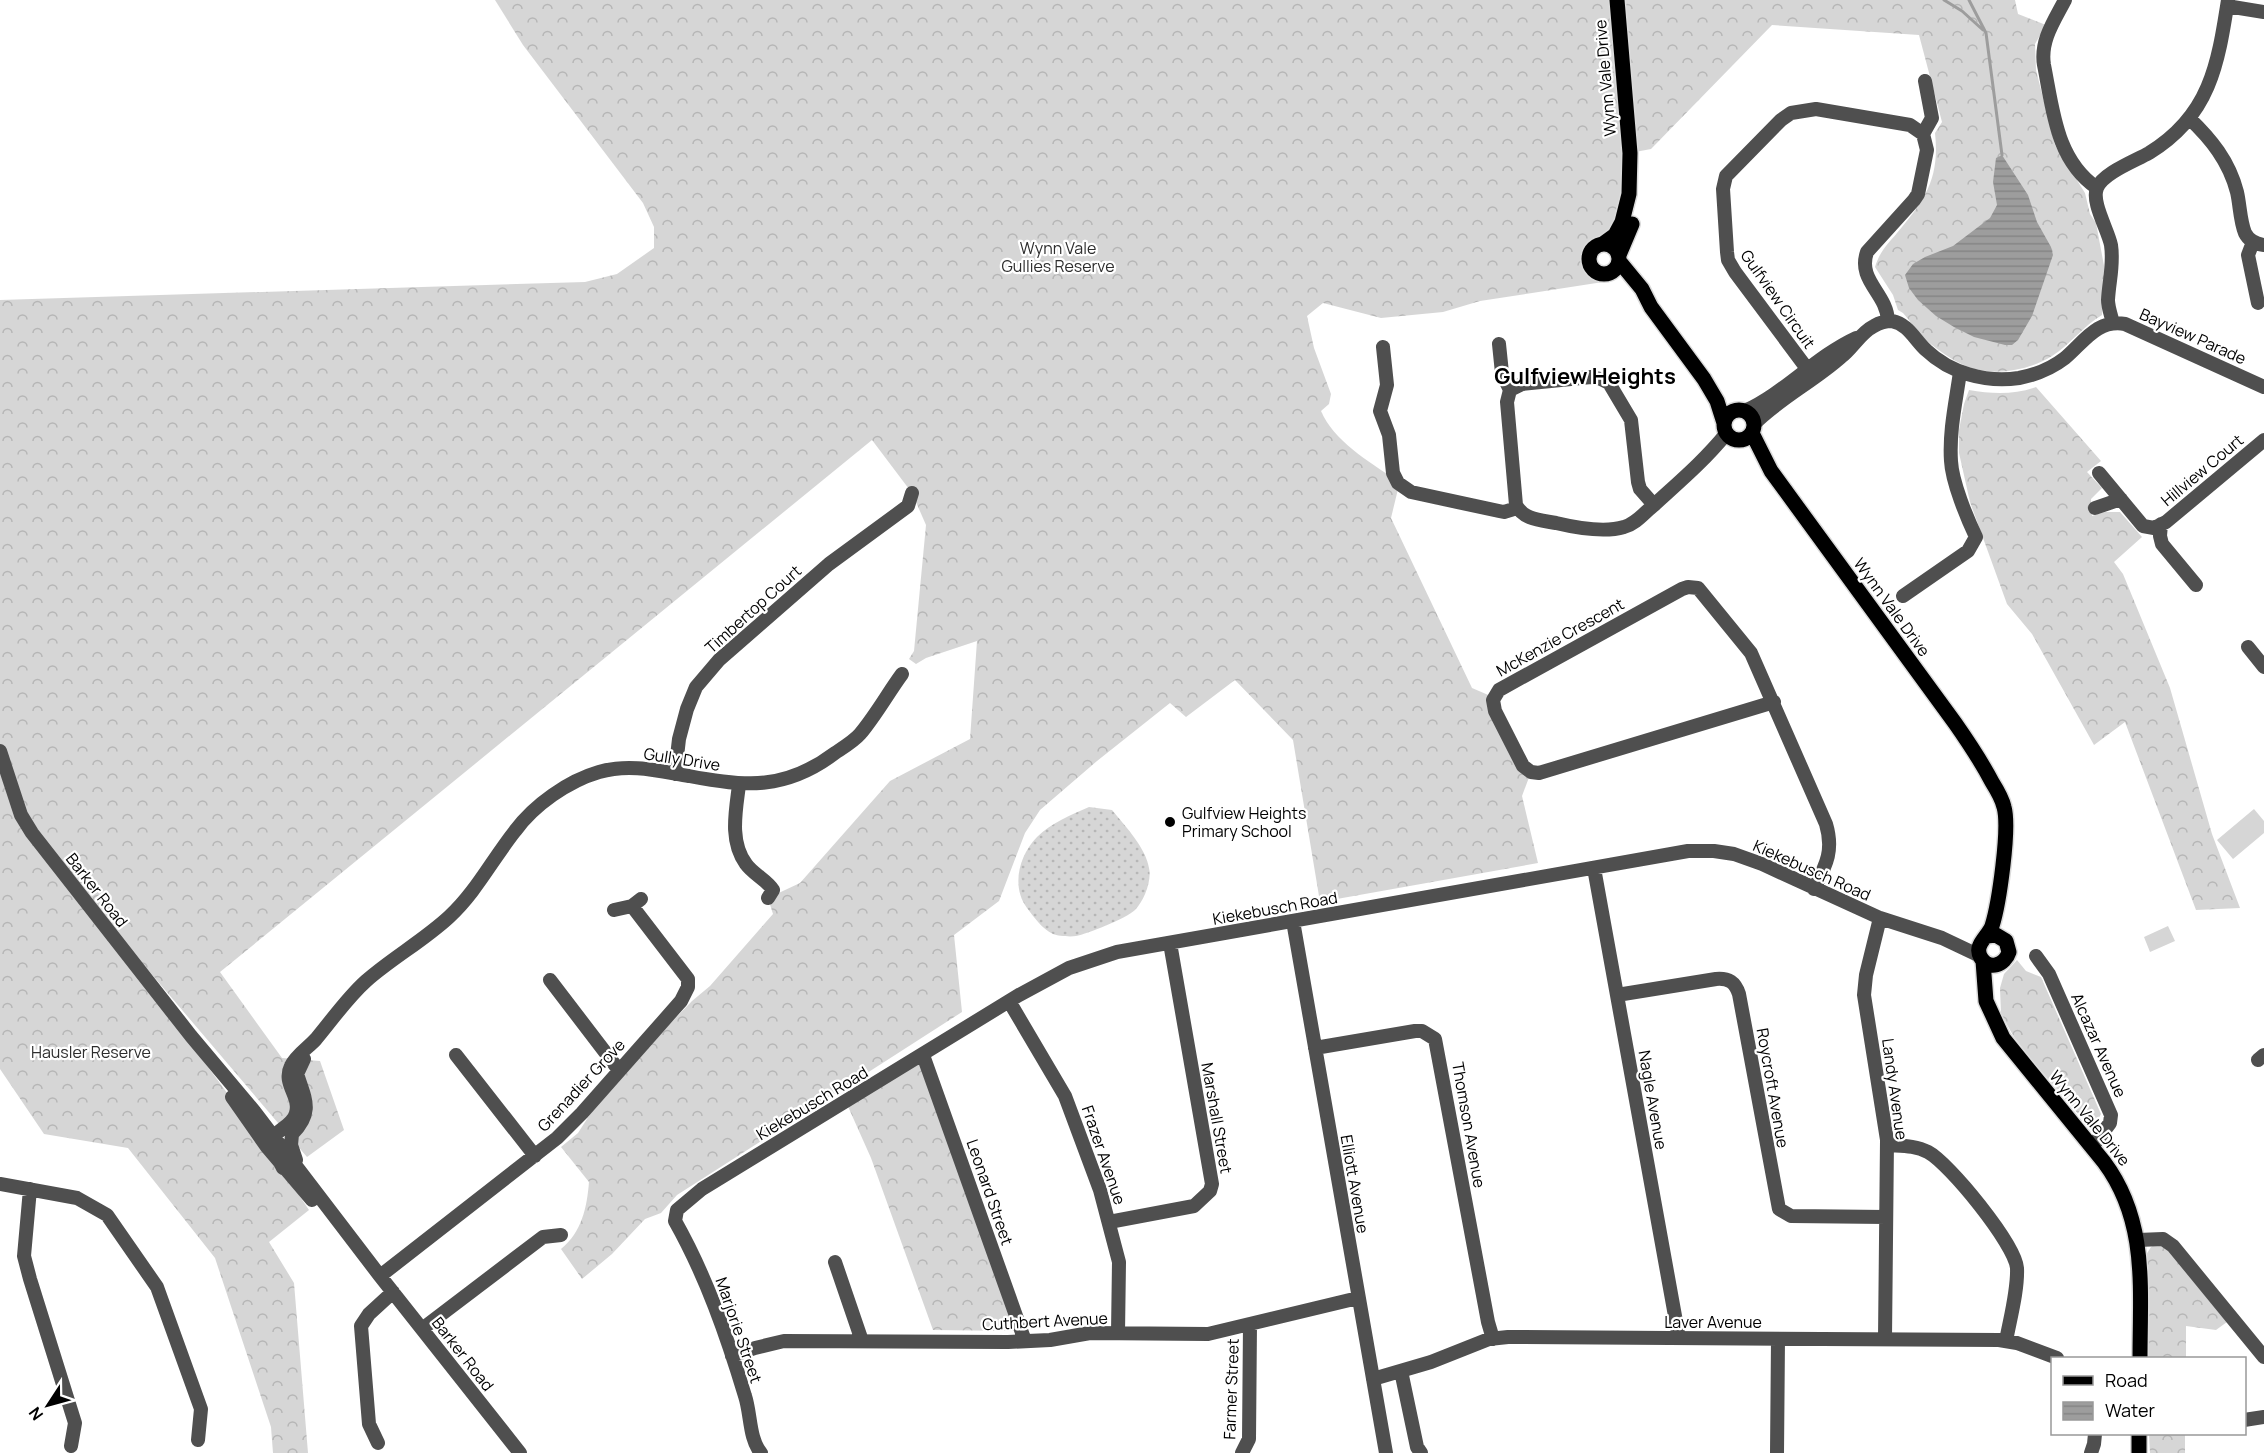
<svg xmlns="http://www.w3.org/2000/svg" width="2264" height="1453" viewBox="0 0 2264 1453" font-family="Manrope,sans-serif">
<defs>
<pattern id="grass-dots" width="8" height="8" patternUnits="userSpaceOnUse" patternTransform="scale(1.5)"><rect width="8" height="8" fill="#d6d6d6"/><path d="M2 2h.1M6 6h.1" fill="none" stroke="#b6b6b6" stroke-width="1.8" stroke-linecap="round"/></pattern>
<pattern id="forest-crowns" width="20" height="18" patternUnits="userSpaceOnUse" patternTransform="scale(1.5)"><rect width="20" height="18" fill="#d6d6d6"/><path d="M2 6a3 3 0 1 1 6 0M12 15a3 3 0 1 1 6 0" fill="none" stroke="#b6b6b6"/></pattern>
<pattern id="water-rules" width="6" height="5" patternUnits="userSpaceOnUse" patternTransform="scale(1.5)"><rect width="6" height="5" fill="#9d9d9d"/><path d="M0 2.5h6" fill="none" stroke="#858585"/></pattern>
</defs>
<rect width="100%" height="100%" fill="#fff"/>
<path fill="url(#grass-dots)" d="M1089 807 1112 810C1125 826 1146 848 1149 868 1152 881 1144 901 1135 910 1127 918 1087 934 1076 936 1070 937 1058 936 1053 934 1042 929 1034 917 1027 908 1011 887 1019 855 1037 837 1051 823 1071 815 1089 807Z"/>
<path fill="url(#forest-crowns)" d="M495 0H2015L2018 14 2046 25 2035 44 2036 70 2055 145 2085 193 2090 214 2096 223 2105 271 2102 315C2083 326 2070 345 2052 356 2028 371 1992 377 1966 366 1953 361 1938 350 1927 341 1918 333 1911 322 1903 313L1898 310 1893 295 1875 267C1880 251 1887 245 1897 233 1925 200 1940 178 1935 133L1942 122 1919 35 1772 25 1651 149 1630 153 1626 213 1601 244 1591 250 1589 261 1592 268 1602 274 1603 282 1480 301 1443 312 1381 318 1323 303 1307 316 1314 348 1331 394 1329 404 1321 411C1333 440 1369 462 1395 479L1399 485 1391 518 1472 688 1493 697 1531 772 1522 796 1538 863 1320 902 1293 740 1235 680 1186 717 1170 703 1097 761 1040 810 1025 833 999 901 954 935 962 1012 677 1195 661 1213 645 1219 612 1254 582 1279 561 1249C582 1232 587 1207 589 1182L561 1147 578 1133 594 1108 666 1028 692 1001 710 986 773 914 768 898 800 883 890 781 970 739 977 641 926 658 916 664 909 659 914 651 926 525 912 493 872 440 220 972 282 1058 320 1061 344 1130 307 1157 58 864 267 1147 309 1210 269 1242 294 1283 308 1453H273L271 1427 215 1258 128 1148 44 1134 0 1069V300L585 282 617 274 654 248V227L643 203 523 45Z
M2036 387 2101 461 2087 472 2102 488 2091 499 2092 516 2105 512H2120L2142 537 2114 562 2123 574 2170 688 2212 834 2240 908 2196 910 2125 722 2094 745 2032 634 2007 604 1970 502 1959 453V430L1964 404 1969 390C1992 394 2014 395 2036 387Z
M2017 960 2026 971 2041 977 2101 1114 2092 1130 2031 1059 2014 1037 2001 1014 2000 988 2004 974Z
M923 1055 1021 1331 933 1330 871 1158 846 1102Z
M2156 1244 2165 1246 2227 1322 2216 1330 2186 1326V1358H2145L2146 1255 2151 1247Z
M2149 1434H2185V1453H2150Z"/>
<path fill="#d6d6d6" d="M2254 809 2264 821V833L2233 859 2217 840Z
M2168 926 2175 941 2150 952 2144 937Z"/>
<path fill="url(#water-rules)" d="M2002 155 2028 195 2037 222 2051 247 2053 255 2032 316 2018 340 2012 345H2005L1974 337 1954 327 1936 316 1918 300 1909 288 1905 275 1913 264 1925 257 1953 246 1990 218 1997 205 1993 182 1996 158Z"/>
<g fill="none" stroke-linecap="round" stroke-linejoin="round">
<path stroke="#9d9d9d" stroke-width="3" d="M1944 0 1962 11 1983 30
M1969 0 1986 33 2002 155"/>
<defs>
<path id="major" d="M1604 243 1615 235 1622 222 1629 194 1630 153 1617 0
M1589 259a15 15 0 1 1 30 0a15 15 0 1 1-30 0Z
M1619 255 1632 224
M1619 261 1642 289 1651 307 1704 379 1717 401 1724 423
M1724 425a15 15 0 1 1 30 0a15 15 0 1 1-30 0Z
M1752 433 1771 471 1955 723C1969 743 1981 761 1992 782 1997 790 2002 798 2004 807 2010 828 1999 904 1992 926 1988 937 1973 945 1981 958 1989 971 2005 965 2009 952L2006 941 1996 935 1987 936
M1983 961 1986 1001 2003 1038 2104 1162C2148 1221 2140 1288 2140 1358
M2139 1434V1453"/>
</defs>
<use href="#major" stroke="#dbdbdb" stroke-width="18"/>
<path stroke="#4f4f4f" stroke-width="14" d="M2065 0C2054 21 2040 41 2044 65 2053 110 2056 160 2097 188
M2227 6 2264 12
M2189 118C2211 139 2229 161 2237 192 2240 205 2240 221 2245 233 2249 241 2256 244 2264 245
M1923 134 1932 118 1925 81
M2253 242 2248 255 2258 303
M2113 323C2111 315 2108 307 2108 300 2109 281 2114 265 2111 245 2108 230 2091 202 2097 188 2103 173 2135 161 2149 153 2210 116 2218 64 2228 0
M1499 344 1502 373 1510 390
M1383 347 1387 385 1380 411 1389 435 1393 473 1398 483 1411 492 1499 511 1504 512 1517 508
M1814 378 1735 272 1728 260 1727 252 1723 189 1726 176 1781 120 1791 113 1816 109 1910 125 1923 134 1927 150 1918 194 1914 200 1867 252C1857 281 1887 293 1888 321
M1745 411C1785 393 1815 357 1856 338
M1754 424C1780 398 1814 381 1841 357 1853 348 1860 333 1874 326 1879 323 1886 321 1892 321 1908 324 1915 340 1926 350 1950 373 1986 383 2019 378 2035 375 2052 368 2065 358 2084 342 2097 319 2125 324L2264 387
M2099 473 2143 526 2154 528 2166 522 2264 440
M1654 505 1640 489 1638 482 1631 420 1609 383 1601 379 1591 377 1522 384 1510 390 1507 402 1516 505C1524 520 1540 520 1556 523 1577 528 1604 533 1624 527 1636 524 1645 512 1654 505 1679 482 1704 461 1726 434
M2095 508 2121 499
M2161 524 2160 536 2162 544 2196 585
M1903 596 1968 551 1976 537C1967 518 1952 482 1951 461 1949 431 1956 401 1960 372
M2248 647 2264 667
M1774 702 1539 773 1531 772 1523 766 1495 711 1493 700 1499 690 1682 589 1688 587 1698 588 1751 653 1826 824C1834 851 1826 865 1814 889
M0 751 21 815 32 833 191 1036 254 1111 380 1276 520 1453
M675 774 679 739 687 709 696 687 719 660 829 564 908 506 912 493
M739 785C736 810 729 841 746 864 753 874 768 881 773 890L768 898
M1594 868 1679 1338
M614 910 632 906 641 899
M1880 918 1866 975 1864 995 1887 1140 1885 1339
M1293 921 1386 1453
M2036 956 2049 974 2111 1115 2110 1123 2092 1147
M550 980 618 1069
M1617 995 1716 979C1729 978 1735 982 1739 994L1779 1209 1791 1216 1886 1217
M1009 1001 1065 1096 1100 1190 1119 1262 1118 1333
M1315 1048 1415 1031H1422L1435 1039 1488 1322 1493 1339
M456 1055 535 1156
M923 1055 1025 1341
M2258 1060 2264 1055
M232 1097 267 1147 312 1200
M1887 1145C1901 1146 1915 1145 1928 1152 1949 1163 2015 1244 2017 1268 2018 1290 2010 1319 2006 1341
M296 1160 291 1145 292 1134C314 1112 305 1099 297 1074L304 1059
M283 1168 270 1142C275 1130 293 1126 296 1113 301 1096 282 1084 291 1066 296 1055 308 1048 316 1039 332 1020 347 998 366 981 392 958 423 941 449 917 476 892 492 860 515 831 534 805 568 781 599 772 630 763 659 771 689 776 746 787 786 790 835 753 844 747 854 741 860 734 876 715 888 693 902 674
M0 1184 77 1198 107 1215 157 1287 201 1409 198 1440
M30 1189 24 1256 30 1279 75 1423 71 1446
M1109 1222 1194 1206 1210 1191 1212 1184 1170 943
M2138 1240 2163 1239 2173 1246 2264 1357
M835 1262 862 1341
M380 1276 557 1138 582 1113 681 1001 688 987V979L632 906
M422 1329 543 1237 561 1235
M732 1356 755 1348 784 1341 1008 1342 1050 1340 1090 1333 1208 1334 1358 1298
M1401 1371 1417 1447 1421 1453
M1373 1379 1431 1362 1489 1339 1508 1337 1999 1340 2017 1343 2057 1358
M2244 1420 2264 1417
M378 1443 369 1424 361 1326 369 1314 393 1292
M761 1453C749 1439 751 1414 745 1396 727 1336 706 1276 675 1221L677 1210 702 1189 1019 995 1069 968 1117 952 1688 851H1714L1734 854 1762 864 1880 918 1942 938 1980 956
M1242 1453 1249 1439 1250 1324
M1777 1453 1778 1339
M2091 1453 2094 1444 2095 1434"/>
<use href="#major" stroke="#000" stroke-width="15"/>
</g>
<circle fill="#000" stroke="#fff" stroke-width="2" cx="1170" cy="822" r="6"/>
<g text-anchor="middle" stroke-width="4.5" stroke-linejoin="round" paint-order="stroke">
<g font-size="16" fill="#000" stroke="#fff">
<text transform="translate(1605 78) rotate(-95)" y="6">Wynn Vale Drive</text>
<text transform="translate(1778 299) rotate(55)" y="6">Gulfview Circuit</text>
<text transform="translate(2193 336) rotate(24)" y="6">Bayview Parade</text>
<text transform="translate(2202 470) rotate(-40)" y="6">Hillview Court</text>
<text transform="translate(1892 607) rotate(54)" y="6">Wynn Vale Drive</text>
<text transform="translate(753 609) rotate(-42)" y="6">Timbertop Court</text>
<text transform="translate(1560 637) rotate(-29)" y="6">McKenzie Crescent</text>
<text transform="translate(682 759) rotate(9)" y="6">Gully Drive</text>
<text transform="translate(1812 870) rotate(24)" y="6">Kiekebusch Road</text>
<text transform="translate(97 890) rotate(52)" y="6">Barker Road</text>
<text transform="translate(1275 908) rotate(-10)" y="6">Kiekebusch Road</text>
<text transform="translate(2099 1045) rotate(66)" y="6">Alcazar Avenue</text>
<text transform="translate(581 1085) rotate(-47)" y="6">Grenadier Grove</text>
<text transform="translate(1773 1088) rotate(80)" y="6">Roycroft Avenue</text>
<text transform="translate(1895 1089) rotate(82)" y="6">Landy Avenue</text>
<text transform="translate(1653 1100) rotate(80)" y="6">Nagle Avenue</text>
<text transform="translate(812 1103) rotate(-31)" y="6">Kiekebusch Road</text>
<text transform="translate(1217 1118) rotate(80)" y="6">Marshall Street</text>
<text transform="translate(2090 1118) rotate(51)" y="6">Wynn Vale Drive</text>
<text transform="translate(1469 1125) rotate(80)" y="6">Thomson Avenue</text>
<text transform="translate(1104 1155) rotate(71)" y="6">Frazer Avenue</text>
<text transform="translate(1355 1184) rotate(80)" y="6">Elliott Avenue</text>
<text transform="translate(990 1192) rotate(71)" y="6">Leonard Street</text>
<text transform="translate(1045 1321) rotate(-3)" y="6">Cuthbert Avenue</text>
<text x="1713" y="1328">Laver Avenue</text>
<text transform="translate(739 1330) rotate(71)" y="6">Marjorie Street</text>
<text transform="translate(463 1354) rotate(52)" y="6">Barker Road</text>
<text transform="translate(1231 1389) rotate(-88)" y="6">Farmer Street</text>
</g>
<g font-size="16" fill="#2d2d2d" stroke="#fff">
<text x="1058" y="254">Wynn Vale<tspan x="1058" dy="18">Gullies Reserve</tspan></text>
<text x="91" y="1058">Hausler Reserve</text>
</g>
<g font-size="16" fill="#000" stroke="#fff" text-anchor="start">
<text x="1182" y="819">Gulfview Heights<tspan x="1182" dy="18">Primary School</tspan></text>
</g>
<g font-size="22" font-weight="bold" fill="#000" stroke="#fff">
<text x="1585" y="384">Gulfview Heights</text>
</g>
</g>
<rect x="2051" y="1357" width="195" height="78" fill="#ffffff" stroke="#999999" stroke-width="1.5"/>
<rect x="2063" y="1376" width="30" height="9" fill="#000000" stroke="#999999" stroke-width="1.5"/>
<text x="2105" y="1387" font-size="18" fill="#000000">Road</text>
<rect x="2063" y="1402" width="30" height="18" fill="url(#water-rules)" stroke="#999999" stroke-width="1.5"/>
<text x="2105" y="1417" font-size="18" fill="#000000">Water</text>
<g transform="translate(48 1405) rotate(234)" stroke="#ffffff" stroke-width="4.5" paint-order="stroke">
<path d="M0-4.5L10 22L0 15L-10 22Z" fill="#000000"/>
<text y="-9" font-size="16" font-weight="bold" text-anchor="middle" fill="#000000">N</text>
</g>
</svg>
